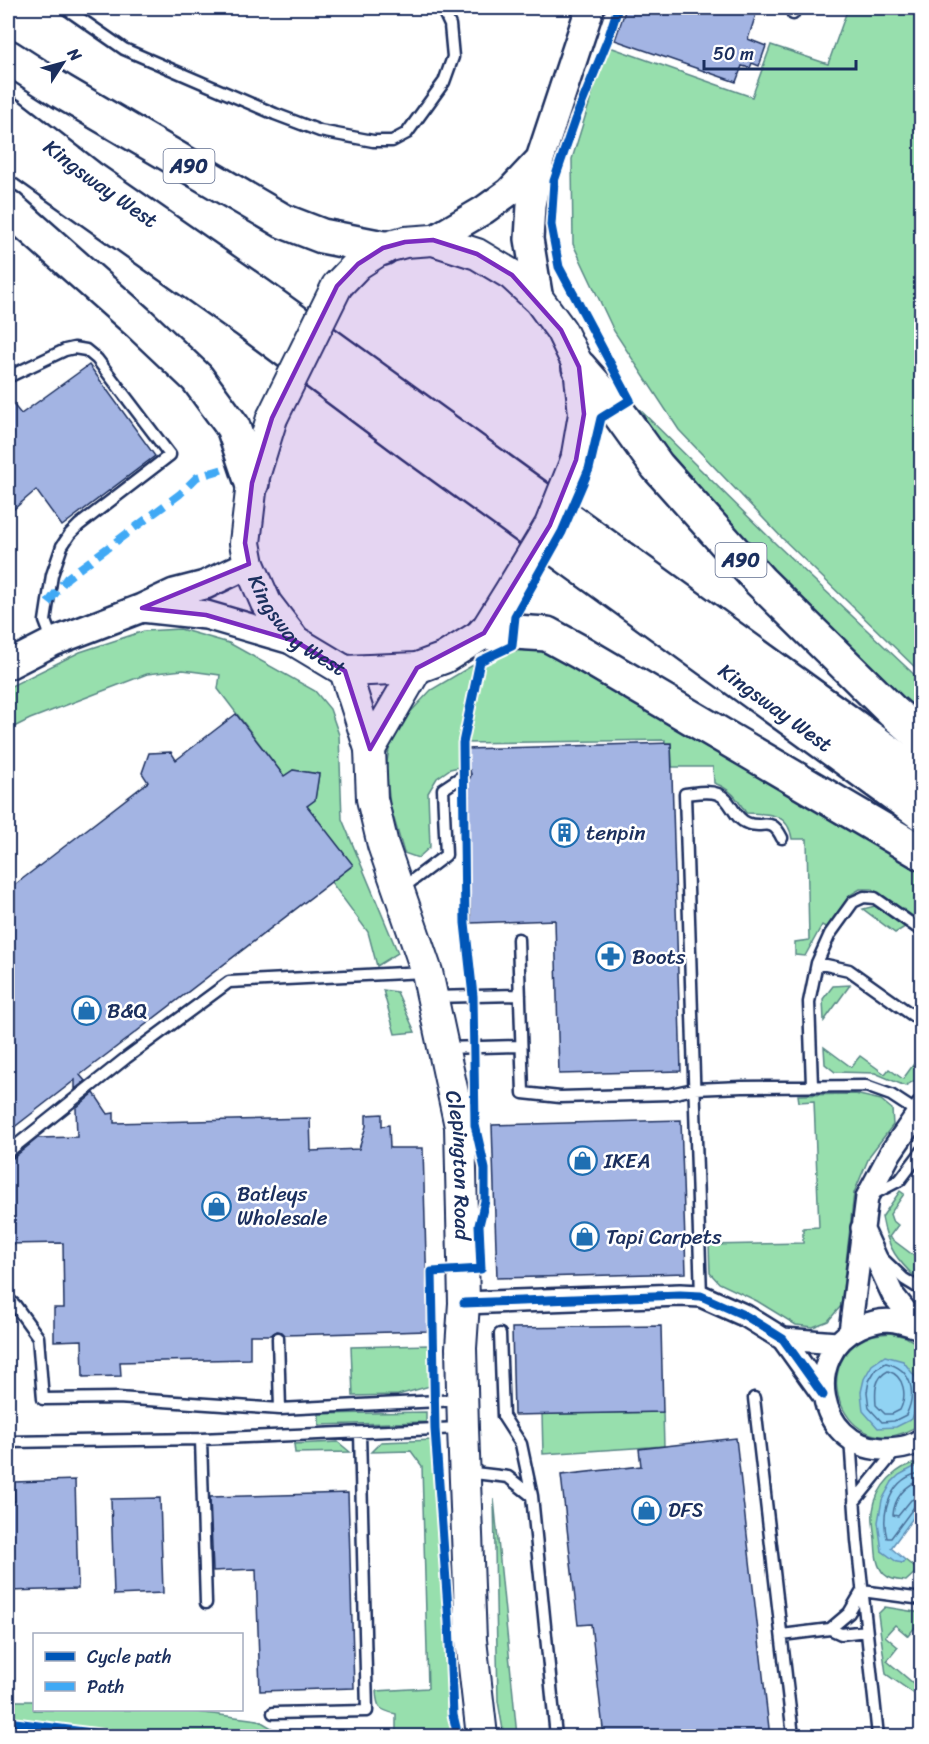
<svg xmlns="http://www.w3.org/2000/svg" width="929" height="1744" viewBox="0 0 929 1744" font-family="Sriracha,sans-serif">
<rect width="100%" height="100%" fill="#fff"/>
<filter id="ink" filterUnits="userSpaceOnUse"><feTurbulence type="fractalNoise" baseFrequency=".0167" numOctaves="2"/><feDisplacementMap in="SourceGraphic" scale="12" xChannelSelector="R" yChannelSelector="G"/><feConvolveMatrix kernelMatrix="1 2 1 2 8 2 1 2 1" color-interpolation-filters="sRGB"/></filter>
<g filter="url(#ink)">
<path fill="#97dfad" stroke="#598786" stroke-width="1.5" d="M848 8H921V673L783 539 679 430 614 331 573 244 572 159 607 46 752 97 771 45 828 64Z
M630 400 777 545 921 681V724L675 473Z
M180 629 229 643 315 691 330 709 339 735 342 819 398 953 377 966 368 932 331 882 353 865 307 806 315 799 319 774 293 770 284 776 218 689 220 675 183 670 147 674 30 719 8 730V689L11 686 80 652 144 631Z
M541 644 921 865V924L872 889H860L850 895 827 928 822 925 805 956 795 955V942L809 940 807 839H792C788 812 768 814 746 813 737 798 731 789 714 783L713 767H672L671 744 665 743V740L463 743 464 766 450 769 437 778 428 793 430 847 418 858 404 853 390 805 386 768 391 737 403 720 431 690 480 661 512 646Z
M875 906 905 927 895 933 863 909Z
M850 985 824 1021 823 999 833 986Z
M383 990 397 992 415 1032 395 1034Z
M824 1047 851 1067 860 1056 885 1074 889 1069 903 1079 921 1054V1077L905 1086 875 1073 835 1072 825 1064Z
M855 1094 881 1100 892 1109 893 1125 870 1155 854 1193 841 1306 828 1321 813 1327 796 1325 757 1301 719 1283 710 1273 709 1245 803 1243V1228L819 1227 814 1101 799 1102 798 1095Z
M900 1191 904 1194 890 1214 892 1220 898 1225 889 1237 921 1261V1283C897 1260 888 1250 882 1217Z
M890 1333 906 1337 921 1346V1423C852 1474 799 1363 871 1336 877 1334 884 1334 890 1333Z
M429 1345 430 1386 398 1395 353 1396 351 1347Z
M426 1412V1422L319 1425V1414Z
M663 1412 664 1446 543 1454 542 1414Z
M434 1440 451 1736H8V1701H34V1710H182L258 1720 282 1734 396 1735V1714C379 1710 377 1708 376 1691L428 1688 422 1466 411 1451 371 1452 381 1442Z
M338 1442 350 1452 295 1453 294 1444Z
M921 1462V1467C909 1468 900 1474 892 1482L882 1551 902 1563 905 1560 918 1570 906 1581C898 1580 890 1580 884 1574 875 1564 876 1551 875 1539 874 1530 872 1520 873 1511 876 1486 897 1465 921 1462Z
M494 1499 517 1736H504L498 1701Z
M885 1607 921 1613V1620L908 1636 895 1625 885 1636 898 1647 887 1661 920 1689 916 1695 886 1674 878 1614Z"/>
<path fill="#91d3f3" stroke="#6291b7" stroke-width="1.5" d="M885 1356 903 1361 916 1378 918 1401 912 1419 896 1427 878 1428 863 1411 861 1392 864 1379 872 1365Z
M914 1467H921V1507L891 1548 905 1560 903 1563 897 1562 882 1551 878 1522 882 1500 892 1482 899 1475Z"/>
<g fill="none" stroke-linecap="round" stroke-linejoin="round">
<path stroke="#4a719a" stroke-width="1.5" d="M886 1363C912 1369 917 1393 906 1415L894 1421 882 1422 869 1408 867 1392 869 1381 876 1369Z
M888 1371C905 1376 907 1396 900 1410L892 1414H885L876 1405C875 1392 874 1378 888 1371Z
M922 1473C891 1476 880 1512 887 1538H891L914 1507 922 1504
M922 1480C905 1484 894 1499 893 1515L898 1516 911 1500 922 1496"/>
</g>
<path fill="#a3b4e3" stroke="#1b2f5e" stroke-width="1.5" d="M626 8H758L748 39 766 46 759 66 752 63 750 68 742 66 736 82 615 40Z
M89 365 155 456 62 526 36 490 8 514V398L21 414Z
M236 714 284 776 293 770 319 774 315 800 307 806 353 865 80 1075 85 1081 75 1089V1080L8 1132V890L148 782 142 773 149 753 171 752 176 760Z
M671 743 681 1071 559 1074 555 920 471 923 467 782 471 775 470 770 467 768 466 749Z
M94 1093 108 1114 114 1113V1123L310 1118 311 1151 359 1149 366 1126V1115L382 1114V1126L389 1125 390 1148H423L428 1331 285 1335 282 1332 277 1331 271 1335H250V1359L120 1362 121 1376 83 1377 82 1340 54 1341V1308H64L63 1243 8 1244V1159L13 1158 38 1138 77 1137 76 1108Z
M681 1120 686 1273 497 1278 492 1125Z
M661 1326 663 1412 514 1415 512 1328Z
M736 1438 770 1737H604L591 1624 578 1625 561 1475 641 1466 639 1449Z
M75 1480 78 1589 8 1591V1502L15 1501 14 1482Z
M348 1493 354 1688 260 1691 256 1569 213 1571 210 1497Z
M160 1498 163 1593 114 1595 111 1499Z"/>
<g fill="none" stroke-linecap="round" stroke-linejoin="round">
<defs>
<path id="service" d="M65 8 124 49 275 114 320 131 373 141H392L407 133 444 82 453 57 450 25 442 8
M793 14 795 8
M8 377 65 350 74 348 86 350 97 359 170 455 79 525 70 534 62 546 52 575 45 621 53 642
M401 889 446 855 443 789 464 775
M518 939 523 1093 560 1097 670 1094 694 1089 742 1087 866 1086 891 1095 917 1112
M817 963 830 934 853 902 864 897 875 898 922 931
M433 997 520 995
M445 1048 521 1046
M812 1085 809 1002 817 963 849 970 922 1022
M8 1152 126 1058 229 982 424 972
M871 1195 900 1180 922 1151
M883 1259 904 1279 922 1290
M701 1296 685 794C695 793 708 790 718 794 732 799 733 818 747 823 763 830 771 815 782 838
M8 1299 15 1305 38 1337 43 1399 118 1398 280 1409 459 1400
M500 1334 503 1416 521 1444 532 1496
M278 1338 280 1409
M754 1398 793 1736
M850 1438 857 1540 878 1736
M201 1439 206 1603
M8 1442 201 1439 460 1428
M466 1472 508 1477 532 1496 556 1736
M854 1502 897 1449
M862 1591 922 1599
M830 1629 849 1613 862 1591
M782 1635 830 1629 841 1634 866 1631
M273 1713 367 1711 360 1433"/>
<path id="minor" d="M862 1228 893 1295 921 1330
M464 1303 680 1295 701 1296 746 1316 783 1339 823 1395
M917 1327C910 1325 903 1322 895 1321 884 1319 871 1322 860 1327 801 1354 817 1446 882 1449 896 1449 910 1448 922 1439
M850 1332 867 1197 891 1152 922 1107
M783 1339 837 1343"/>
<path id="tertiary" d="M433 240 484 210 509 192 540 159
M539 300 529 239 531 205 540 159 590 8
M142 608 206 615 295 641
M8 665 53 642 142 608 174 593 205 585 249 564"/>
<g id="secondary">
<path d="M337 286 358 264 383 248 405 242 433 240 477 254 512 275 539 300 561 330 579 367 584 414 576 460"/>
<path id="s1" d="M272 418 252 483 245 543 249 564 266 603 295 641 345 671 417 668 444 658 484 633 512 588"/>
<path id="s2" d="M345 671 370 749 372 799 383 845 427 972 460 1126 464 1303 461 1348 463 1428 471 1640 482 1736"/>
<path d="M370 749 417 668"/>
</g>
<g id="trunk">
<path d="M8 57 61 91 283 221 322 236 383 248"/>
<path id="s3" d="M8 114 89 177 259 295 922 776"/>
<path id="s4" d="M8 151 247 321 413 445 922 814"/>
<path d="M8 207 140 324 197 378 233 427 252 483"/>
<path d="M579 367 616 409 657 466 760 581 893 712 922 737"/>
<path d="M484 633 514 632 547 634 580 652 922 853"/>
</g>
</defs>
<use href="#service" stroke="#1b2f5e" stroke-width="15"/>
<use href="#minor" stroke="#1b2f5e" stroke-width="26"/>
<use href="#tertiary" stroke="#1b2f5e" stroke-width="32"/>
<use href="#secondary" stroke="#1b2f5e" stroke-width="34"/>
<use href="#trunk" stroke="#1b2f5e" stroke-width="38"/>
<use href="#service" stroke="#fff" stroke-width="10"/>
<use href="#minor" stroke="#fff" stroke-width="21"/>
<use href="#tertiary" stroke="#fff" stroke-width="27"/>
<use href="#secondary" stroke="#fff" stroke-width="30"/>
<use href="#trunk" stroke="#fff" stroke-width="33"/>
<defs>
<path id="secondary-bridge" d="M272 418 337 286
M512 588 550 525 576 460"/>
</defs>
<use href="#secondary-bridge" stroke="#1b2f5e" stroke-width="34" stroke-linecap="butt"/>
<use href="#secondary-bridge" stroke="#fff" stroke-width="30"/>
<path stroke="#3fa9f5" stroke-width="8" stroke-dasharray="15 8" stroke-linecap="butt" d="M48 603 67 578 180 494 197 477 224 469"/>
<defs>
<path id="cycleway" d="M464 1303 680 1295 701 1296 746 1316 783 1339 823 1395
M8 1722 114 1736
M458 1736 453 1715 449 1622 435 1429 432 1272 481 1269 479 1225 485 1201V1169L475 1125 473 996 465 923 463 743 480 661 512 646 515 616 562 532 589 469 601 418 630 400 559 267 551 225 554 181 575 120 608 39 618 8"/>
</defs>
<use href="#cycleway" stroke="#fff" stroke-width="13"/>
<use href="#cycleway" stroke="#0057b8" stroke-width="9"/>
</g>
</g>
<path fill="#7b2cbf" fill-opacity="0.2" stroke="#7b2cbf" stroke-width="4.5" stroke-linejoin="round" d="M433 240 477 254 512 275 561 330 579 367 584 414 576 460 550 525 484 633 417 668 370 749 345 671 295 641 206 615 142 608 249 564 245 543 252 483 272 418 337 286 358 264 383 248 405 242Z"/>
<defs>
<symbol id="building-ring" viewBox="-11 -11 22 22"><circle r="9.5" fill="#fff" stroke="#1f6fb2" stroke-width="1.5"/><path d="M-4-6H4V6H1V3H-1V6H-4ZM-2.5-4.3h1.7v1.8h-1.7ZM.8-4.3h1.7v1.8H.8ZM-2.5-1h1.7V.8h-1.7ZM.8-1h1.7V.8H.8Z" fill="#1f6fb2"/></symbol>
<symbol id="pharmacy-ring" viewBox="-11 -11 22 22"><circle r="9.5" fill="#fff" stroke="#1f6fb2" stroke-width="1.5"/><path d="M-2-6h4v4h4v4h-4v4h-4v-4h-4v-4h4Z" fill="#1f6fb2"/></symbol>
<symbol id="shop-ring" viewBox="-11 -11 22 22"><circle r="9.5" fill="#fff" stroke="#1f6fb2" stroke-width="1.5"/><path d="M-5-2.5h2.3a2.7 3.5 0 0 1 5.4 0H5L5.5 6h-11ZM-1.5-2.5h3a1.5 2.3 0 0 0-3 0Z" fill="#1f6fb2"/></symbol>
</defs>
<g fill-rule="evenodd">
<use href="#building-ring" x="548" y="816" width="33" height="33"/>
<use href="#pharmacy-ring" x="594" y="940" width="33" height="33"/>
<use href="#shop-ring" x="70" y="994" width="33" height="33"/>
<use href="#shop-ring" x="566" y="1144" width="33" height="33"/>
<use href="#shop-ring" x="200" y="1190" width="33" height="33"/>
<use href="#shop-ring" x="568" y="1220" width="33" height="33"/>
<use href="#shop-ring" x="630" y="1494" width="33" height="33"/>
</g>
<g text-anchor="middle" stroke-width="5" stroke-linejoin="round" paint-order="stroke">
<g fill="#fff" stroke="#5f6d8e" stroke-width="1.5">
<rect x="163.5" y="149" width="51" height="34" rx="4.5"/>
<rect x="715.5" y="543" width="51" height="34" rx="4.5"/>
</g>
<g font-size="20" font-weight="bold" fill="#1b2f5e">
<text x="189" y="173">A90</text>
<text x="741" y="567">A90</text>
</g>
<g font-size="21" fill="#1b2f5e" stroke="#fff">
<text dy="7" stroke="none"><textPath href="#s3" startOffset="116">Kingsway West</textPath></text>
<text dy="7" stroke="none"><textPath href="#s1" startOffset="230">Kingsway West</textPath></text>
<text dy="7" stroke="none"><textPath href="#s4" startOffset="948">Kingsway West</textPath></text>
<text dy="7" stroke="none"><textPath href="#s2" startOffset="510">Clepington Road</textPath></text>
</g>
<g font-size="21" fill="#1b2f5e" stroke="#fff" text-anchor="start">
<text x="586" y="840">tenpin</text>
<text x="632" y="964">Boots</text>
<text x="107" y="1018">B&amp;Q</text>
<text x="604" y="1168">IKEA</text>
<text x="237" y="1201">Batleys<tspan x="237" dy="24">Wholesale</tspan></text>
<text x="606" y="1244">Tapi Carpets</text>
<text x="668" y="1517">DFS</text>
</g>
</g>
<rect width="929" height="1744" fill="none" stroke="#fff" stroke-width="30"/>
<rect x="15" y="15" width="899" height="1714" fill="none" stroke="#1b2f5e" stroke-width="2" filter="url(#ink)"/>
<rect x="33" y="1633" width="210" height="78" fill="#ffffff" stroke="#a4acbf" stroke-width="1.5"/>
<rect x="45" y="1652" width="30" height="9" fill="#0057b8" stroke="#a4acbf" stroke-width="1.5"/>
<text x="87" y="1663" font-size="18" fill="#1b2f5e">Cycle path</text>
<rect x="45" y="1682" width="30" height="9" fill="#3fa9f5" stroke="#a4acbf" stroke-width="1.5"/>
<text x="87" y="1693" font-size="18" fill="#1b2f5e">Path</text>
<g transform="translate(63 63) rotate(54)" stroke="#ffffff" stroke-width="4.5" paint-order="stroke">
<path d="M0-4.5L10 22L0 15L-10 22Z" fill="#1b2f5e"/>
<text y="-9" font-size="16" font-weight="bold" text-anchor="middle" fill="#1b2f5e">N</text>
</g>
<path d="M704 60v9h152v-9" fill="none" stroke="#1b2f5e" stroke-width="3"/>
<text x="713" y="60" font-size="18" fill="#1b2f5e" stroke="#ffffff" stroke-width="4.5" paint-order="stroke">50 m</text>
</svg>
